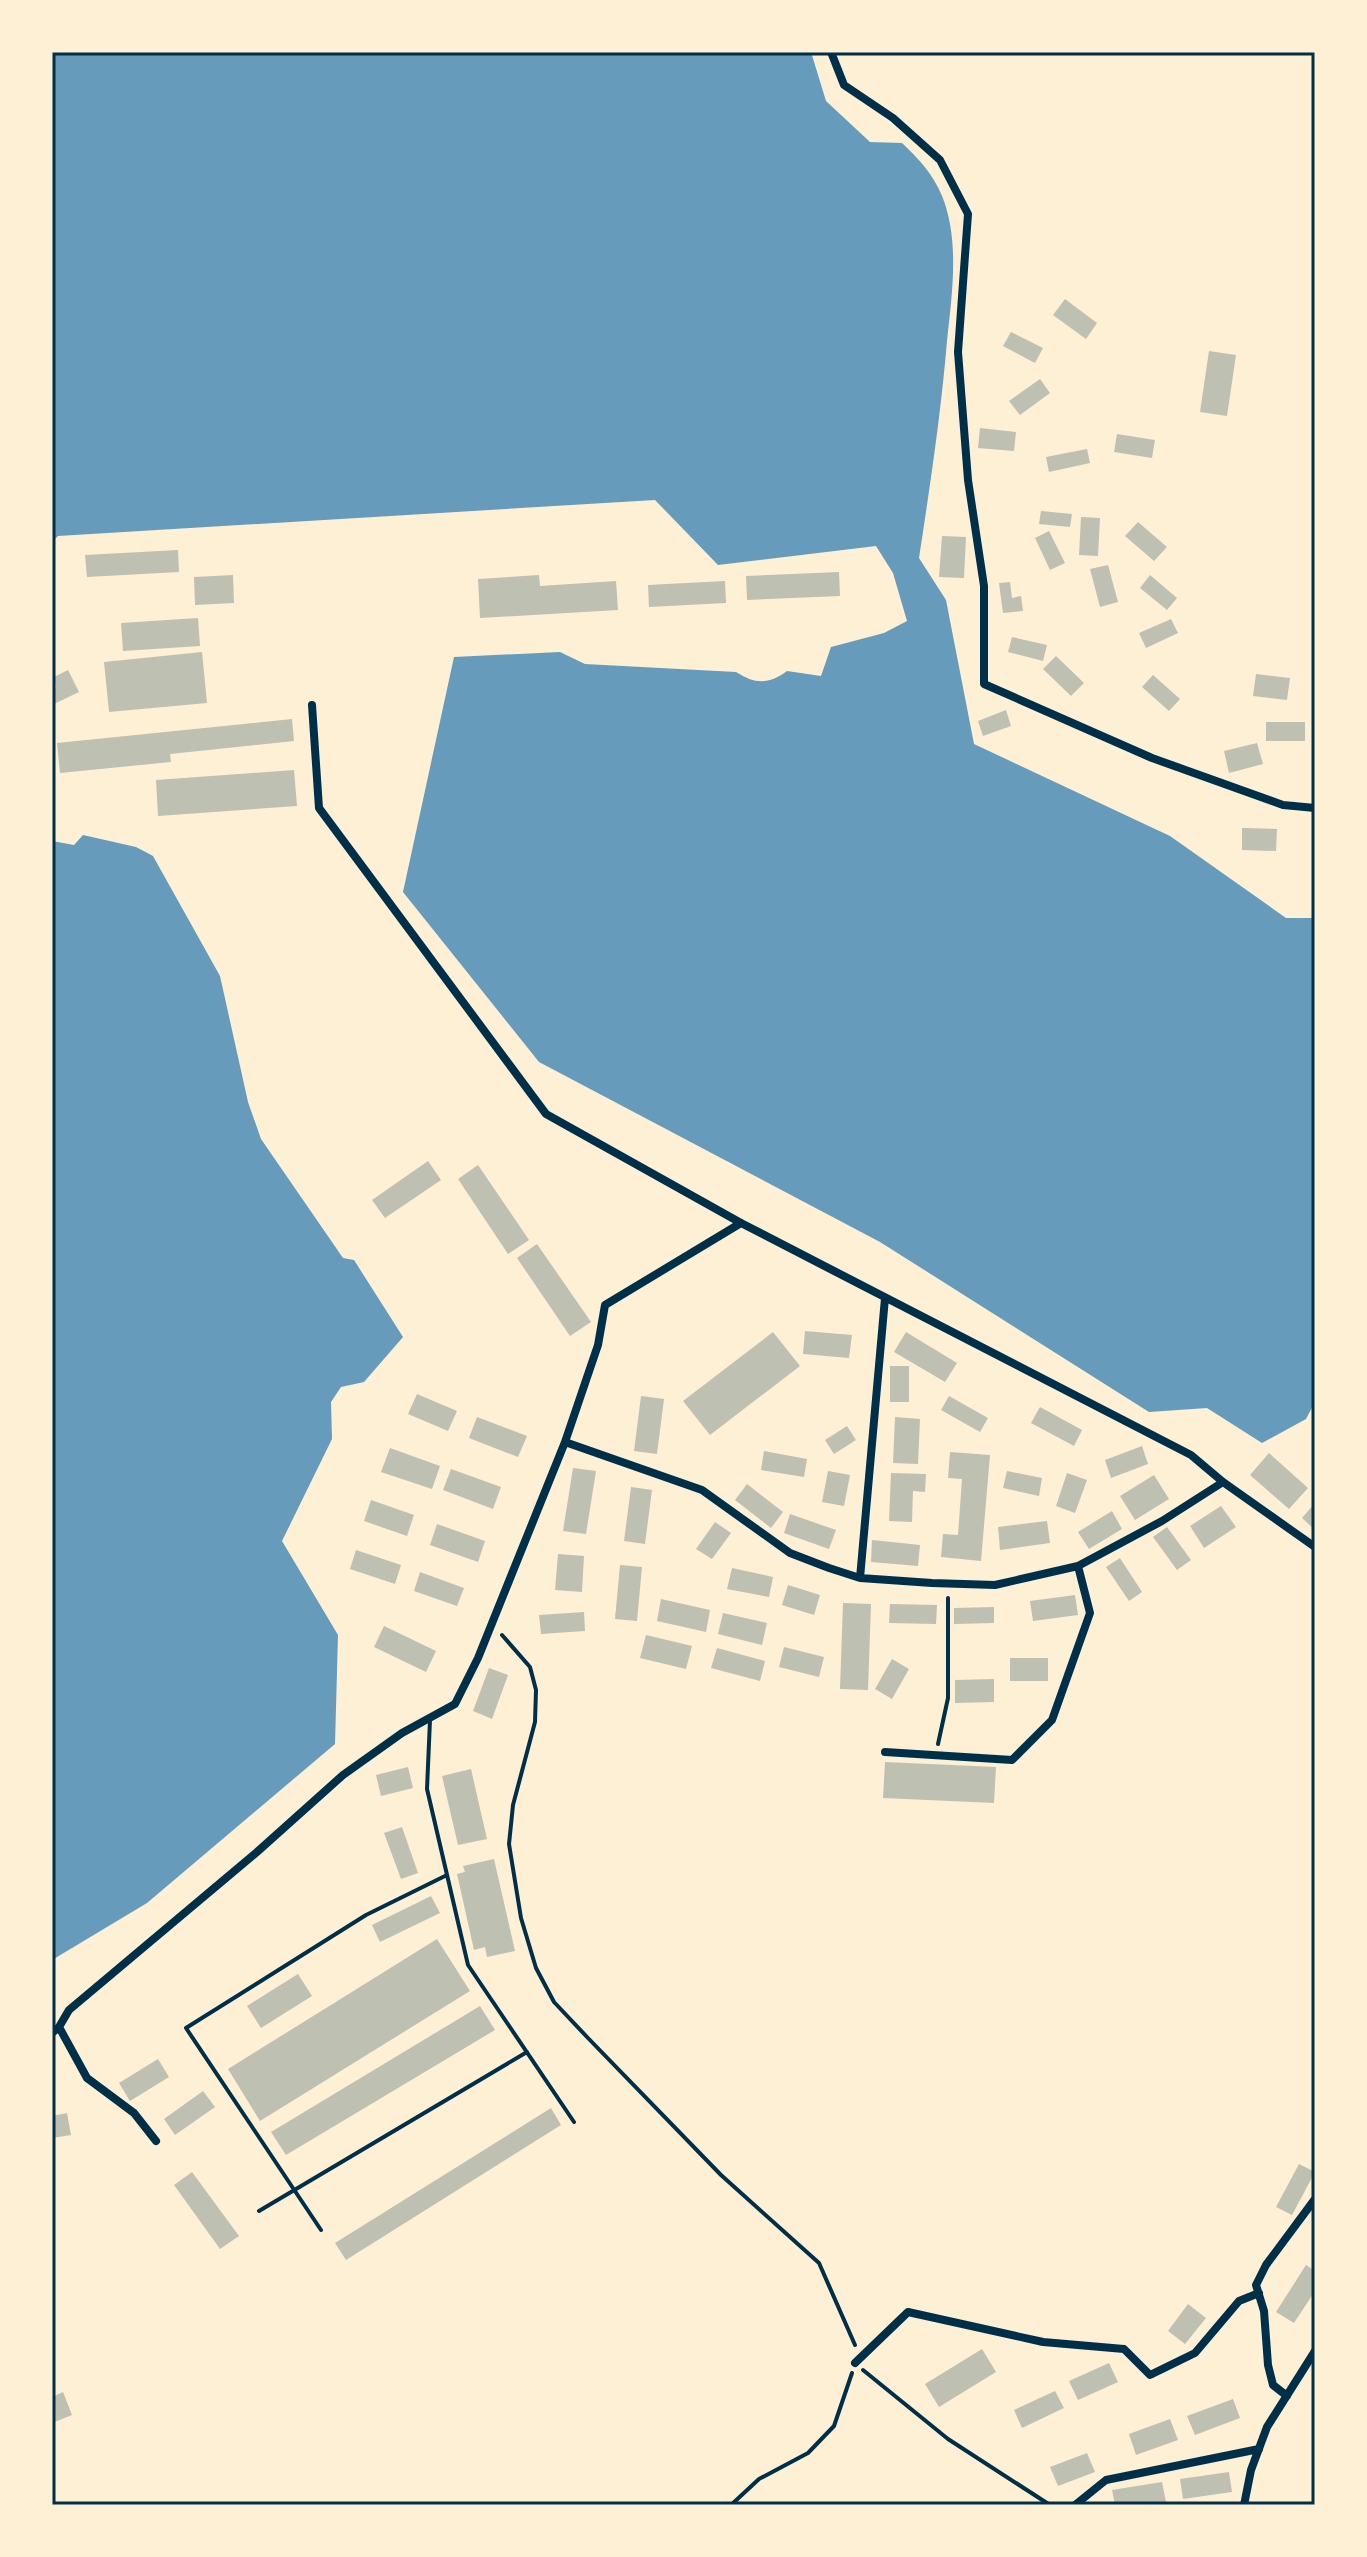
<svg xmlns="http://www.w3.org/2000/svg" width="1367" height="2557" viewBox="0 0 1367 2557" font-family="'Nunito Sans',sans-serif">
<rect width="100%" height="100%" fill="#fdf0d5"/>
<path fill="#669bbc" d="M52 52H811L826 101 870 142 902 143C919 159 933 174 942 196 960 240 952 294 947 341 941 413 930 486 919 558L946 600 974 744 1170 836 1286 918H1315V1402L1306 1419 1262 1443 1207 1408 1149 1412 880 1242 539 1062 403 892 454 657 560 652 585 664 736 672C755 684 768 685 787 671L821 676 831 647 884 633 907 621 893 573 876 546 718 565 655 500 58 536 52 542Z
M83 835 136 847 153 856 220 976 248 1102 261 1139 343 1258 354 1260 403 1337 364 1382 341 1387 331 1402 332 1439 282 1541 338 1635 335 1744 147 1903 52 1960V841L74 845Z"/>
<path fill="#bec0b2" d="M1065 299 1097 323 1086 339 1053 315Z
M1011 332 1043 348 1035 363 1003 346Z
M1209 351 1236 355 1227 416 1200 412Z
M1040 379 1050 393 1020 415 1009 401Z
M980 428 1016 432 1014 451 978 448Z
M1117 434 1155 440 1152 458 1114 452Z
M1087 449 1090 463 1049 472 1046 457Z
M1041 511 1072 514 1070 527 1039 524Z
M1081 517 1100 518 1098 556 1079 555Z
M1138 522 1167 547 1154 561 1125 536Z
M1049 531 1065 563 1050 570 1035 538Z
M942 536 966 537 964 578 939 577Z
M178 550 179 572 87 577 85 555Z
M1108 565 1118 602 1100 607 1090 569Z
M839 572 840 596 747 600 746 576Z
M233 575 234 603 195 605 194 577Z
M539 575 540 586 616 581 618 610 480 618 478 579Z
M1150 575 1177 598 1167 610 1140 588Z
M725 581 726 603 649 607 648 585Z
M1010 582 1012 598 1021 596 1023 611 1003 613 999 583Z
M198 618 200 646 123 651 121 623Z
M1171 619 1178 633 1146 648 1139 633Z
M1012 637 1047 645 1043 661 1008 652Z
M202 652 207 703 109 712 104 662Z
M1056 656 1084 683 1071 696 1043 669Z
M68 670 79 692 52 705V689L56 687 52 678Z
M1256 674 1290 678 1287 700 1253 696Z
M1153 675 1180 699 1169 711 1142 687Z
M1006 710 1011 726 983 736 978 721Z
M292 719 294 741 170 754 171 762 60 773 57 743Z
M1266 722H1305V741H1266Z
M1257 743 1263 764 1229 773 1224 751Z
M294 770 297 806 158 816 156 780Z
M1242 828 1277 829 1276 851 1242 850Z
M428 1161 441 1180 385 1218 372 1200Z
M478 1165 529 1240 508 1254 458 1179Z
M537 1244 591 1322 570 1336 517 1258Z
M805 1331 852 1335 849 1358 803 1354Z
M773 1332 800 1366 710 1435 683 1401Z
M906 1332 957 1363 945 1382 894 1352Z
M890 1366H909V1402H890Z
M417 1394 457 1411 448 1431 408 1414Z
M641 1396 664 1399 657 1454 634 1451Z
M949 1396 988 1418 980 1432 941 1410Z
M1040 1407 1082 1430 1074 1446 1031 1423Z
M477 1417 527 1436 518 1457 469 1438Z
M895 1417 920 1419 918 1464 893 1463Z
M847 1426 856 1440 834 1454 825 1440Z
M1142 1446 1148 1464 1111 1478 1105 1460Z
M390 1448 440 1466 432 1489 381 1472Z
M764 1451 807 1459 804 1477 761 1470Z
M950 1452 990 1455 981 1561 941 1557 943 1534 958 1535 962 1479 948 1478Z
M1269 1453 1308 1488 1289 1509 1250 1475Z
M573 1468 596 1471 586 1534 563 1531Z
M451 1469 501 1487 493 1509 443 1490Z
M828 1471 850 1475 844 1506 822 1502Z
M1007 1471 1042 1478 1039 1496 1003 1488Z
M891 1473 926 1474 925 1492 913 1491 912 1522 889 1521Z
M1067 1473 1087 1480 1075 1513 1056 1506Z
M1154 1475 1169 1499 1135 1520 1120 1496Z
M747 1484 783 1512 771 1528 735 1500Z
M631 1487 652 1490 645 1544 624 1541Z
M371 1500 414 1515 407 1536 364 1521Z
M1315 1503V1530L1302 1518Z
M1221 1506 1236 1527 1204 1548 1190 1526Z
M1112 1511 1122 1529 1089 1549 1078 1532Z
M790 1514 836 1530 829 1549 784 1533Z
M1047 1521 1050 1543 1000 1550 998 1527Z
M715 1522 731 1533 712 1559 696 1549Z
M437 1524 485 1541 478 1562 430 1545Z
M1167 1527 1191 1560 1177 1570 1153 1537Z
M872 1540 920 1545 918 1566 871 1562Z
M356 1550 401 1565 395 1584 350 1569Z
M558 1554 584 1556 582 1592 555 1590Z
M1120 1558 1142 1592 1129 1601 1106 1567Z
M620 1565 642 1567 637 1621 615 1619Z
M732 1568 773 1577 769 1597 727 1589Z
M420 1572 464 1588 457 1606 414 1591Z
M788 1585 820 1595 814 1615 782 1605Z
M1075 1595 1078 1615 1033 1621 1030 1601Z
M661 1599 710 1610 706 1632 657 1621Z
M843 1603 871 1604 868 1690 840 1689Z
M890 1604 937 1605 936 1624 889 1623Z
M994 1607V1623L954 1624V1608Z
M584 1612 585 1631 541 1634 539 1615Z
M723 1613 767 1623 762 1645 718 1634Z
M384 1626 436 1651 426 1672 374 1647Z
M646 1635 692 1646 686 1669 640 1658Z
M784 1647 824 1657 819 1677 779 1667Z
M717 1648 765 1661 760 1681 711 1668Z
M1010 1658H1048V1681H1010Z
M892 1659 909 1669 892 1699 875 1689Z
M489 1668 508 1675 492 1719 473 1711Z
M994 1679V1702L955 1703V1680Z
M885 1762 996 1767 994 1803 883 1798Z
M408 1767 413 1788 381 1796 376 1775Z
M471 1769 487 1839 458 1845 442 1776Z
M402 1827 418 1873 401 1879 384 1833Z
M494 1859 515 1951 487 1957 485 1947 474 1950 457 1874 465 1872 463 1866Z
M431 1896 440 1913 380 1942 372 1925Z
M437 1939 470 1991 260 2121 228 2069Z
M298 1974 312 1996 261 2028 247 2006Z
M480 2006 495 2030 286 2155 271 2132Z
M158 2059 169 2077 130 2101 119 2083Z
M203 2091 215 2107 175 2135 164 2119Z
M551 2108 561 2125 346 2260 335 2243Z
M67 2113 71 2135 52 2138V2116Z
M1299 2164 1315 2172 1292 2215 1276 2207Z
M192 2172 239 2236 220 2249 174 2185Z
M1306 2265 1315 2271V2291L1294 2323 1276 2312Z
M1188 2304 1206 2318 1185 2344 1168 2331Z
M982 2349 996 2372 939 2407 925 2384Z
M1109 2363 1118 2382 1078 2400 1069 2381Z
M1055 2391 1064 2408 1022 2428 1014 2410Z
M63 2392 72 2415 52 2423V2397Z
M1233 2399 1240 2418 1195 2435 1187 2416Z
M1170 2419 1178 2440 1136 2455 1129 2434Z
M1087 2453 1095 2472 1058 2486 1050 2467Z
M1229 2472 1232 2492 1183 2499 1180 2479Z
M1162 2482 1166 2502 1148 2505H1115L1112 2490Z"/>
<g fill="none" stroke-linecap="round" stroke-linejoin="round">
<path stroke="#003049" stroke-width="4" d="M502 1635 530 1667 536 1690 535 1722 513 1805 509 1844 521 1918 536 1968 554 2002 587 2037 721 2175 819 2263 855 2345
M938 1744 948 1698V1598
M863 2370 948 2439 1050 2505
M731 2505 759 2479 808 2453 834 2426 852 2373"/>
<path stroke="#003049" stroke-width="4" d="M430 1720 427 1789 468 1965 574 2122
M259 2211 527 2052
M321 2230 186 2028 366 1915 447 1875"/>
<path stroke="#003049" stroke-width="8" d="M831 52 844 85 893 118 940 160 968 214 958 352 968 480 984 586V684L1152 758 1283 805 1315 808
M312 705 319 808 546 1114 741 1223 1191 1455 1223 1482 1315 1547
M565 1442 598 1345 605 1305 741 1223
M860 1578 885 1298
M885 1752 1012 1760 1052 1720 1090 1613 1078 1566
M59 2027 87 2078 134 2113 156 2141
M52 2033 59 2027 69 2010 257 1852 343 1775 402 1733 455 1704 478 1658 565 1442 702 1490 790 1553 829 1568 860 1578 932 1583 995 1585 1078 1566 1162 1521 1223 1482
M855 2363 908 2312 1043 2342 1124 2349 1150 2375 1195 2353 1239 2301 1259 2293
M1287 2396 1273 2385 1268 2365 1264 2311 1256 2285 1266 2265 1315 2199
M1075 2505 1106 2480 1259 2449
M1244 2505 1251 2470 1267 2427 1315 2351"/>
</g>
<rect width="1367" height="2557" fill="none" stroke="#fdf0d5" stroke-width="108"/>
<rect x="54" y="54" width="1259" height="2449" fill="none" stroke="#003049" stroke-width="3"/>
</svg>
